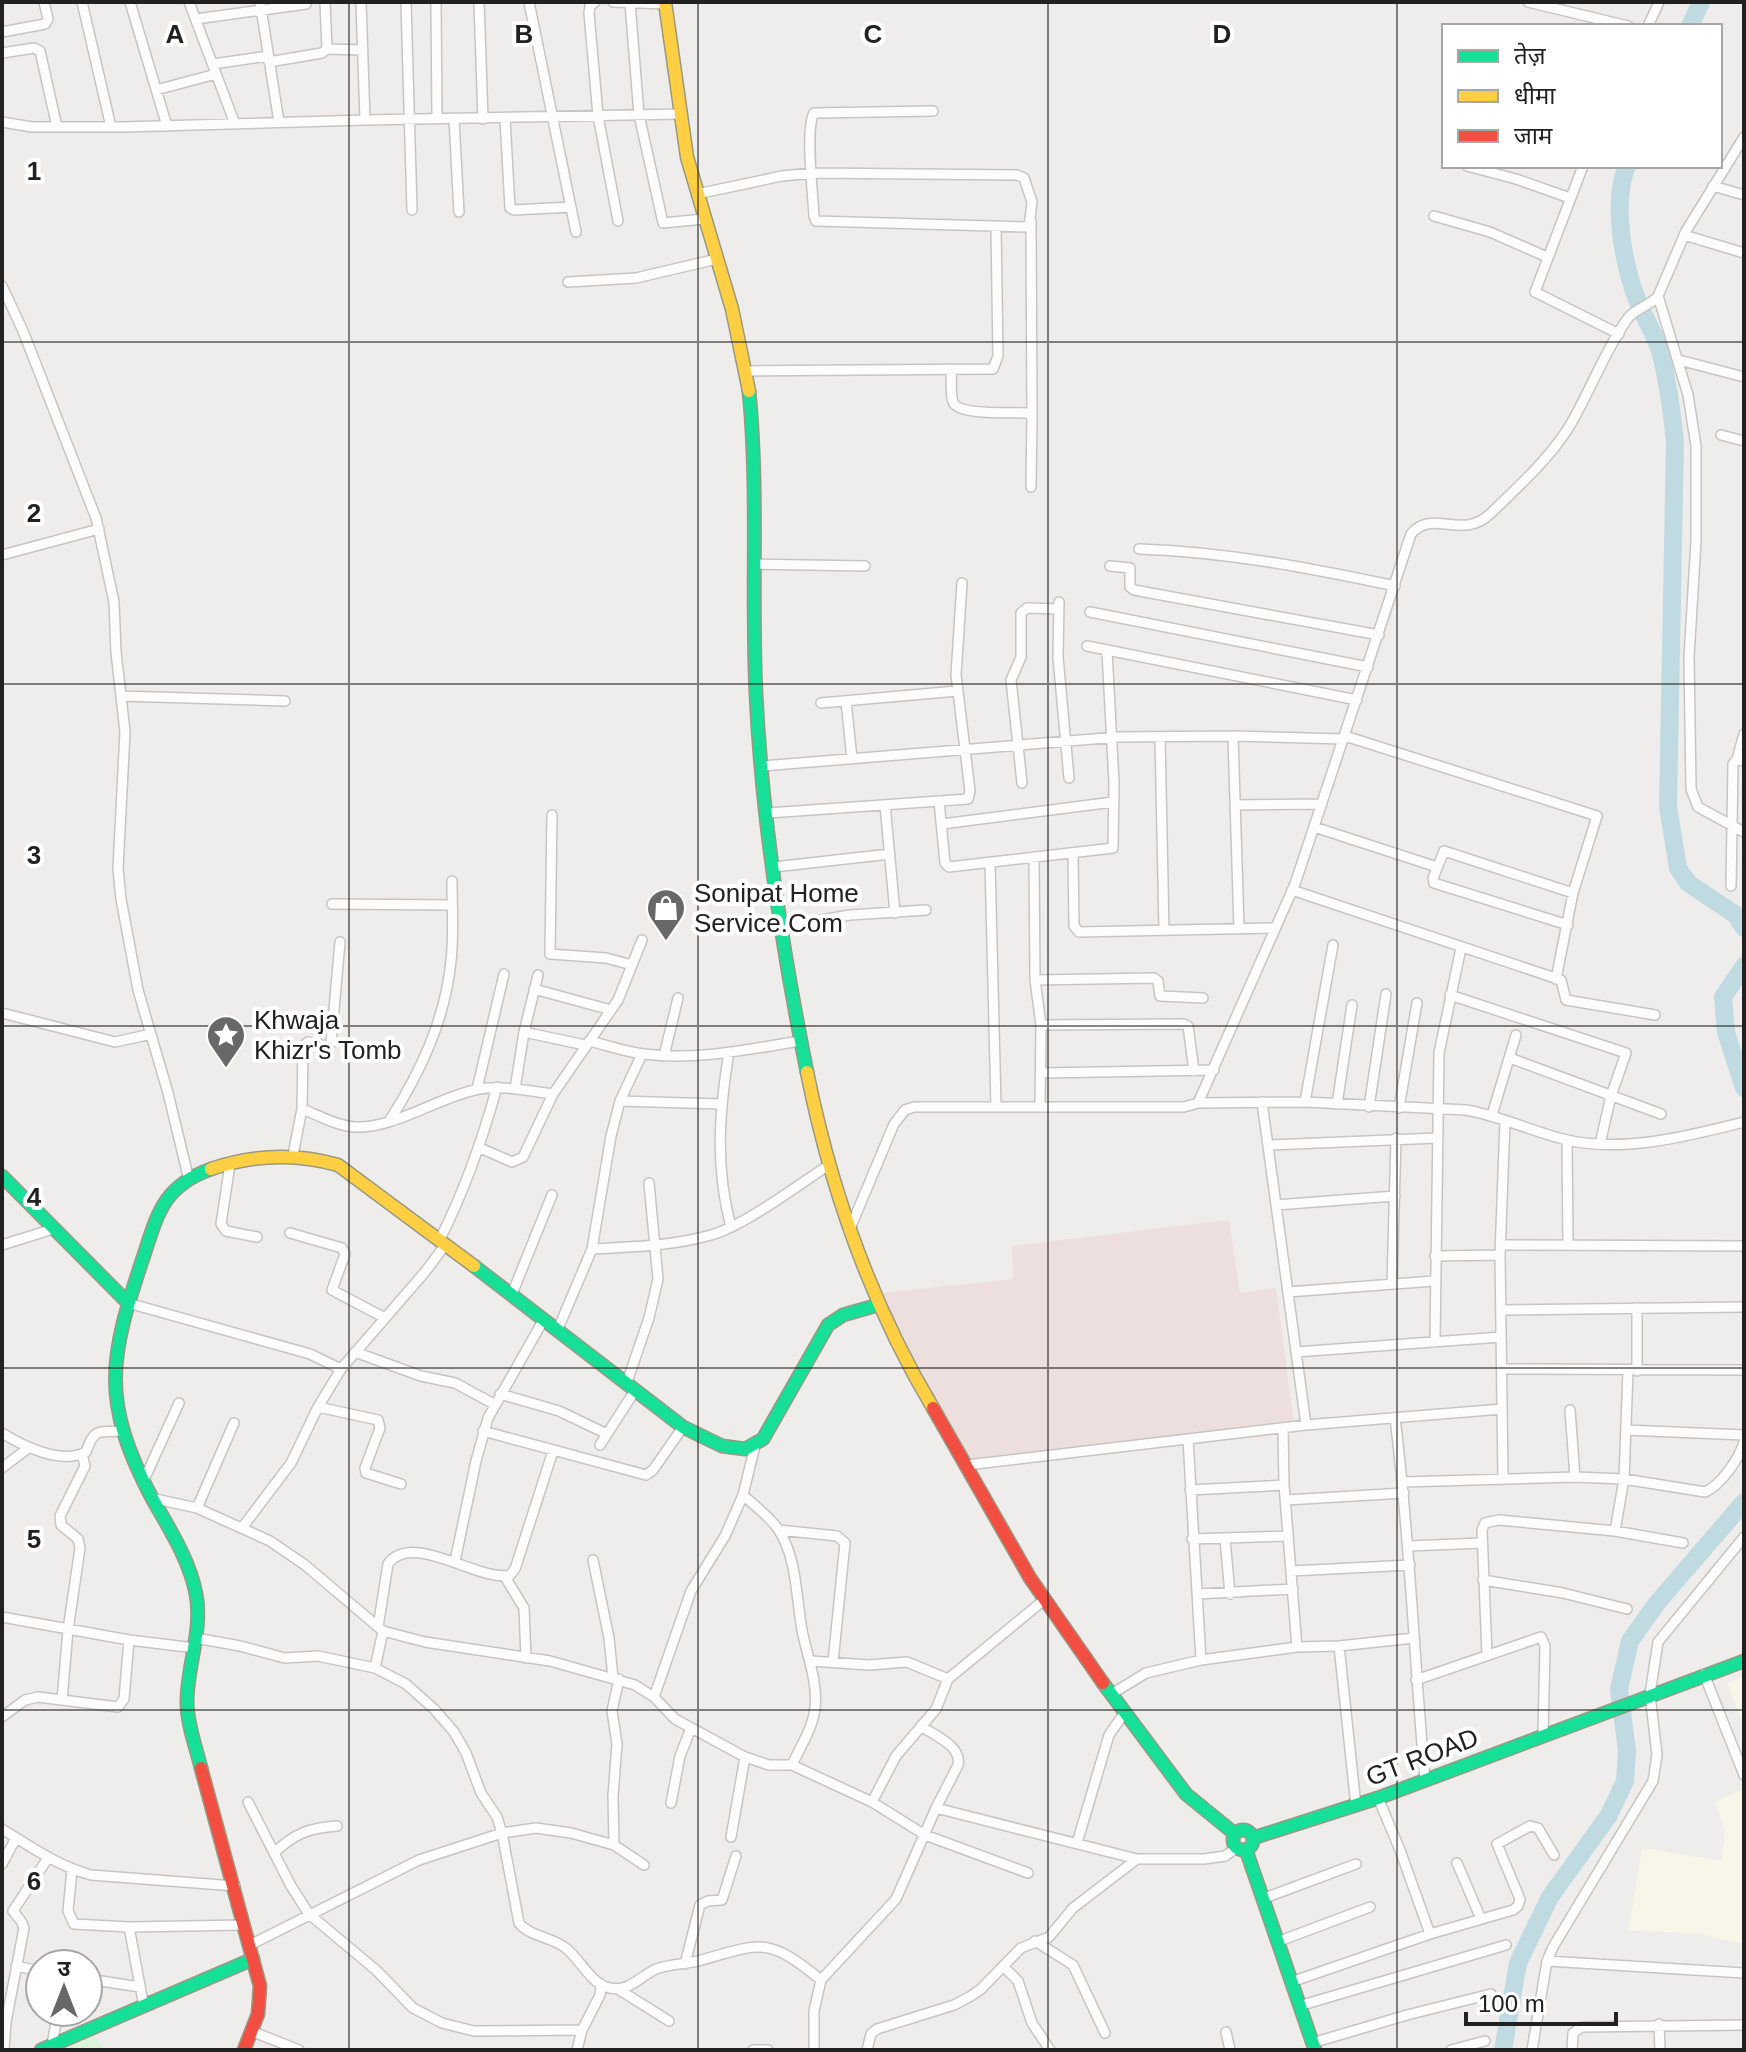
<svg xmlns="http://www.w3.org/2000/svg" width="1746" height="2052" viewBox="0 0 1746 2052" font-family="Helvetica,'Noto Sans Devanagari',sans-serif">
<rect width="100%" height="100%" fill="#efedeb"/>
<path fill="#ecdfdd" d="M1229 1220 1240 1293 1276 1288 1294 1424 968 1462 881 1293 1013 1279 1012 1246Z"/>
<path fill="#f7f6e8" d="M1744 1676V1726L1727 1683Z
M1744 1789V1944L1700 1934 1629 1930 1642 1848 1722 1861 1725 1830 1715 1802Z"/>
<path fill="#daf3da" d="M91 2035 108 2050H61Z"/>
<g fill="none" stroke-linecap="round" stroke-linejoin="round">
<path stroke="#bfdae1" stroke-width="18" d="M1690 26 1701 2
M1627 166C1611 204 1624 268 1639 305 1646 320 1655 335 1660 351 1668 381 1672 412 1675 442L1668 807 1678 868 1688 883 1736 915 1744 928
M1744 966 1723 997 1726 1032 1744 1088
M1503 2050 1518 1963 1550 1897 1609 1815 1625 1781 1627 1751 1619 1689 1630 1641 1657 1603 1744 1502"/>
<defs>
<path id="street" d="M82 2 111 127
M130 2 167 126
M189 2 235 124
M260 2 279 122
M361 2 365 120
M406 2 412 210
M436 2 437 119
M479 2 483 119
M529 2 576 232
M595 2 590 6 589 13 598 116 618 221
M613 2 665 4
M1528 2 1628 26
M630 3 639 115 663 223 704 219
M196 19 306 4
M1648 26 1659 2
M2 32 45 24 48 19 44 2
M327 49 363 50
M2 53 34 48 40 51 57 127
M269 62 322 53 327 49 325 2
M213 64 268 56
M156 90 216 74
M454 119 459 212
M505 119 510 208 514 210 571 207
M2 122 32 127H123L365 120 681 114
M1467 166 1516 179 1570 198
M1583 166 1535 292 1619 334
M1713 186 1744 195
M697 194 782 176C792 175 802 174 812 173H814L1017 175 1024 178 1032 202 1029 227 816 221 814 216C813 195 805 128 814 113L933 111
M1434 216 1490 232 1547 257
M1031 221 1032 417
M1684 235 1744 253
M568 282 636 278 717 259
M2 286 23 331 96 518 114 602 116 652 125 732 118 869 121 899 138 990 168 1093 189 1180
M1658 296 1688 395 1696 446V541L1689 657 1691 789 1698 807 1744 832
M1679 360 1744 377
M951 370C952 379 950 394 953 402 958 416 1014 412 1028 413L1032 417 1031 487
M746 371 993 369 998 356 996 228
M1721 435 1744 441
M1139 549C1227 552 1310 568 1395 586
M2 555 99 529
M755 564 865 566
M1110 566 1130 568V587L1134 590 1379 635
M1059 602 1058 657 1069 778
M1090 612 1368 667
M1087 646 1357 700
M121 696 285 701
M846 701 852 759
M821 703 957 691
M1233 736 1239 928
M1345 736 1597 816 1573 893 1556 979
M1160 737 1164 930
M1737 759 1744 734
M762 766 1118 737 1233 736 1344 739
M1022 783 1011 680 1021 657V613L1027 608 1059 609
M939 801 945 863 949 867 1113 848 1114 783 1107 651
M885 805 895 913
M1235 805 1322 804
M768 813 968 799 970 791 956 675 962 583
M552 815 550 954 606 958 632 965
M942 824 1113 802
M1314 827 1437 867
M1073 853 1074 926 1079 932 1275 928
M1034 857 1035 980 1041 1025 1040 1106
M990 862 996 1106
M774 867 890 854
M1731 886 1733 764 1737 759 1744 761
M1292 890 1561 980 1566 1000 1655 1015
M332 904 452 905
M1568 925 1434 883 1433 878 1444 851 1573 893
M781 927 850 915 926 910
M1035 980 1154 978 1158 981 1160 996 1203 998
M534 989 611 1010
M1450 995 1626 1053 1611 1096 1600 1144
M2 1013 115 1042 151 1034
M1041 1025 1184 1024 1188 1026 1194 1071
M524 1032 585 1045
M589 1041C607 1045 625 1052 644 1054 695 1061 750 1049 800 1041
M729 1052C719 1113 715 1167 731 1227
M664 1056 678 998
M1510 1058 1661 1114
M1041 1073 1214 1070
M477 1089 504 974
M515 1089 524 1032 538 975
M620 1101 720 1104
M1262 1102 1306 1425
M1305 1102 1333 945
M1198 1103 1305 1102 1466 1110C1501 1116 1533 1132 1567 1140 1623 1153 1689 1136 1744 1122
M1337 1104 1352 1005
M1369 1107 1386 994
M1399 1108 1417 1003
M302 1109C318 1115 337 1126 355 1127 395 1129 440 1096 479 1089 503 1085 529 1091 553 1094
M1492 1115 1516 1035
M390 1120C421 1071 445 1020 451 961 454 935 452 907 452 881
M1567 1140 1568 1245
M1269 1145 1437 1138
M480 1148 512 1162 523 1157 553 1094 618 1000 642 940
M293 1155 302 1109 303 1046 308 1042 327 1046 331 1043 340 942
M230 1164 221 1224 226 1231 257 1237
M1276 1205 1395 1196
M849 1231 894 1124 905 1110 914 1107H1184L1198 1103 1295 884 1411 534C1433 508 1461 541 1490 514 1517 488 1549 459 1569 427 1589 394 1606 348 1628 318 1636 308 1650 306 1658 296L1686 231 1744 137
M290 1233 342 1248 345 1254 332 1290 385 1318
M440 1239C465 1190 482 1141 497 1087
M2 1245 53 1229
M1500 1245 1744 1246
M592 1249C632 1247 672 1246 711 1235 744 1226 798 1185 829 1165
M1435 1256 1500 1255
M1392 1284 1396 1138
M1288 1292 1434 1281
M512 1294 552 1195
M128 1303 310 1354 341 1369
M1637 1308V1371
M1501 1310 1744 1307
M558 1329 592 1249 611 1136 620 1101 642 1054
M1435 1340 1439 1053 1461 948
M355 1352 421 1376 455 1383 494 1404
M1296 1352 1501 1337
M1503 1369 1744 1370
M627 1382 649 1318 658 1279 649 1183
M500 1394 559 1411 607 1434
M318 1407 378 1420 380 1428 365 1468 366 1473 401 1484
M1570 1410 1575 1477
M1395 1418C1410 1538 1414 1659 1425 1779
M1283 1428 1284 1485 1297 1647
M1626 1430 1744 1435
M483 1431 646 1475 653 1470 683 1427
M2 1433C23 1446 61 1465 86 1452 95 1427 97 1433 122 1431
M1188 1439 1201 1660
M600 1445 636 1389
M967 1465 1306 1425 1502 1409
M2 1468 27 1449
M1503 1478 1500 1255 1505 1121
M144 1480 179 1403
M1403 1482 1575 1477 1624 1479 1705 1492C1721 1485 1739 1459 1744 1442
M1190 1490 1284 1485
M743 1495C755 1506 769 1516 778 1529 797 1557 796 1597 802 1630 807 1656 818 1682 815 1708 813 1728 800 1747 792 1765
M151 1498 197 1508 270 1541 305 1565 383 1631 425 1642 550 1661 635 1685 654 1697 675 1719 745 1757 769 1765H792L872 1802 925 1835 1028 1873
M1286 1500 1404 1493
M197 1508 234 1423
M242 1528 291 1463 318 1407 341 1369 425 1272 446 1244
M779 1530 837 1536 845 1543 833 1662
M1615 1531 1624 1479 1628 1371
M1192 1539 1288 1536
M1225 1539 1230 1594
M1409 1546 1482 1543
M593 1560 609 1638 613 1678
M455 1561 476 1461 488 1418 544 1319
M1291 1571 1410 1565
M505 1577 524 1608 526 1658
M1483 1580 1563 1593 1627 1609
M1197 1594 1293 1589
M2 1617 129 1640 195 1648
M378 1627 388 1564C412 1530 480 1583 510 1575L515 1569 553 1451
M196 1638 240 1646 285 1658 318 1656 375 1668 406 1684 434 1709 454 1732 466 1753 481 1793 497 1817 502 1833 519 1923C530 1937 553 1937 567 1949 579 1959 591 1982 606 1987 628 1994 639 1977 656 1969 669 1964 685 1964 698 1961 762 1943 767 1936 821 1980
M1339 1646 1356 1806
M1487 1655 1482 1530 1485 1523 1499 1520 1615 1531 1683 1543
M811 1661 869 1665 907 1662 948 1679
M375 1668 383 1631
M1704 1674 1744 1775
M1416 1680 1541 1637 1545 1646 1543 1735
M1113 1693 1146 1673 1201 1660 1297 1647 1339 1646 1414 1638
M654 1697 691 1591 725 1536 743 1495 755 1446
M62 1700 68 1630 80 1548 78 1539 61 1525 60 1516 85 1466 82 1454
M2 1717 25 1700 38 1697 118 1707 124 1699 129 1640
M1378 1798 1400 1850 1430 1934
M248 1802 291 1886 309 1914 376 1970 413 2008 442 2023 474 2031 582 2030 600 1995 601 1984
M872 1802 896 1756 936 1709 948 1679 1044 1600
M671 1803 680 1756 691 1728
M936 1808 1137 1859H1204L1225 1856 1237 1848
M2 1829C31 1847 58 1866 91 1875L235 1886
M731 1837 745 1757
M1077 1843 1109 1735 1125 1712
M614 1845 613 1796 617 1744 612 1711 619 1679
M275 1852C295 1833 310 1828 337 1826
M1457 1863 1481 1919
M2 1864 16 1838
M72 1870 68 1911 74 1924 129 1927 244 1925
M1262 1899 1356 1864
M129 1927 144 2007
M1035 1941 1073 1965 1105 2033
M1277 1942 1370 1907
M250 1945 419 1860 502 1833 536 1828 571 1833 614 1845 644 1865
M1547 1961 1744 1973
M685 1964 700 1905 708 1901 722 1900 736 1856
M16 1966 40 1971
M1004 1967 1018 1981 1032 2023 1050 2050
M88 1979 140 1987
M1291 1982 1430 1934 1513 1910 1518 1906 1520 1899 1497 1844 1530 1826 1538 1828 1554 1855
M618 1989 669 2021
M1299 2006 1506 1945
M1659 2024 1660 2050
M251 2031 299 2050
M1226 2032 1230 2050
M1312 2043 1407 2015 1491 1994
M52 2044 58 2012
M4 2050 6 2022 24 1928 21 1921 13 1911 48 1858
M577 2050 582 2030
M753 2050H768
M814 2050V2011L821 1980 896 1899 936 1808 958 1765C962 1746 935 1736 921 1726
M867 2050 871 2034 877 2029 954 2005 971 1996 981 1989 1021 1948 1049 1937 1073 1908 1137 1859
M1451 2050 1485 2041
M1532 2050 1547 1961 1553 1947 1653 1781 1657 1755 1650 1694 1658 1642 1744 1537
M1572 2050 1573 2033 1582 2027 1744 2025"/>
<path id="fast" d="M749 391C759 492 751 593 756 694 762 820 782 948 807 1072
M2 1176 128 1303
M474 1266 683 1427 722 1446 745 1449 763 1439 828 1325 843 1315 878 1305
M1103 1683 1186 1794 1235 1834
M201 1768C196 1747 187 1724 187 1702 187 1666 203 1630 196 1594 190 1561 169 1528 153 1500 100 1400 109 1359 144 1255 158 1212 164 1186 211 1169
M1233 1840a10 10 0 1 1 20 0a10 10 0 1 1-20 0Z
M1253 1838 1378 1798 1744 1661
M1246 1850 1315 2050
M41 2050 253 1959"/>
<path id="slow" d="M665 2 687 157 732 309 749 391
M807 1072C831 1191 871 1304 933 1408
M211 1169C252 1155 296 1153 338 1165L474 1266"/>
<path id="jam" d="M933 1408 1030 1578 1103 1683
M201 1768 260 1986 258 2014 244 2050"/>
</defs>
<use href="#street" stroke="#c6c5c4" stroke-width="12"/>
<use href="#fast" stroke="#989982" stroke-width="15"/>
<use href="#slow" stroke="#989982" stroke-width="15"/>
<use href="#jam" stroke="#989982" stroke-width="15"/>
<use href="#street" stroke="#fdfcfc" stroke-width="9"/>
<use href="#fast" stroke="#16e098" stroke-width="12"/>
<use href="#slow" stroke="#ffcf43" stroke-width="12"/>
<use href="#jam" stroke="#f24e42" stroke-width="12"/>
</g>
<path fill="none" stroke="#212121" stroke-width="2" stroke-opacity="0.55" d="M349 2V2050M698 2V2050M1048 2V2050M1397 2V2050M2 342H1744M2 684H1744M2 1026H1744M2 1368H1744M2 1710H1744"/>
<defs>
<symbol id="shop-pin" viewBox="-11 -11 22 30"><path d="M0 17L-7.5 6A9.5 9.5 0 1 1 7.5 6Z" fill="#696868" stroke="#fff"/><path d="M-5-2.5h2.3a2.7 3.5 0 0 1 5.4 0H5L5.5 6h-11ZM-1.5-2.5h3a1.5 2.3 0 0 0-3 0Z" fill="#fff"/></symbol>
<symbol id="sight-pin" viewBox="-11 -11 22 30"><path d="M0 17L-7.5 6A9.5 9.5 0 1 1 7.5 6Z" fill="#696868" stroke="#fff"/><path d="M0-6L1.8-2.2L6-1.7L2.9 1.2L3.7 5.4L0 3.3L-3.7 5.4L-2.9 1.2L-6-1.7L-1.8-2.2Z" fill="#fff"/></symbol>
</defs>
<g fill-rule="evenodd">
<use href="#shop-pin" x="644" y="886" width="44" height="60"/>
<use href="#sight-pin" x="204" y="1013" width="44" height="60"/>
</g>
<g text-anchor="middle" stroke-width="8" stroke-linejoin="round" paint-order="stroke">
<g font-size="26" fill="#212121" stroke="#fff" text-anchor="start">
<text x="694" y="902">Sonipat Home<tspan x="694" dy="30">Service.Com</tspan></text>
<text x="254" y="1029">Khwaja<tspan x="254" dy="30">Khizr's Tomb</tspan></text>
</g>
<g font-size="26" fill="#212121" stroke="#fff">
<text transform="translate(1422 1757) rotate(-21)" y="9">GT ROAD</text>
</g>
</g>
<g font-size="26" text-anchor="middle" font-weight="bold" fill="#212121" stroke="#fff" stroke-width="8" stroke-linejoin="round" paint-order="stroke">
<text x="175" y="43">A</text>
<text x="524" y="43">B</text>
<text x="873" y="43">C</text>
<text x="1222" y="43">D</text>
<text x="34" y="180">1</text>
<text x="34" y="522">2</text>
<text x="34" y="864">3</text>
<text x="34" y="1206">4</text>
<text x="34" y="1548">5</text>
<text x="34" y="1890">6</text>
</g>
<rect width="1746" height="2052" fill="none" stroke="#212121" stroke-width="8"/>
<rect x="1442" y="24" width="280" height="144" fill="#ffffff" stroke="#a6a6a6" stroke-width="2"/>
<rect x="1458" y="50" width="40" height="12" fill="#16e098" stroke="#a6a6a6" stroke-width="2"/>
<text x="1514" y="64" font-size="24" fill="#212121">तेज़</text>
<rect x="1458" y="90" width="40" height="12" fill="#ffcf43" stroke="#a6a6a6" stroke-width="2"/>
<text x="1514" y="104" font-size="24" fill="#212121">धीमा</text>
<rect x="1458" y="130" width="40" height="12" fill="#f24e42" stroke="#a6a6a6" stroke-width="2"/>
<text x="1514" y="144" font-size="24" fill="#212121">जाम</text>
<g transform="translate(64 1988)"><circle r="38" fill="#ffffff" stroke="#a6a6a6" stroke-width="2"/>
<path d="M0-6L14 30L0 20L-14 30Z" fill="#696868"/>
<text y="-12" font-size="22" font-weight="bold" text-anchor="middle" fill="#212121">उ</text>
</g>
<path d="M1466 2012v12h150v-12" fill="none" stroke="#212121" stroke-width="4"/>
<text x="1478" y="2012" font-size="24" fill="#212121" stroke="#ffffff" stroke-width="6" paint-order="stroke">100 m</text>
</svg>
